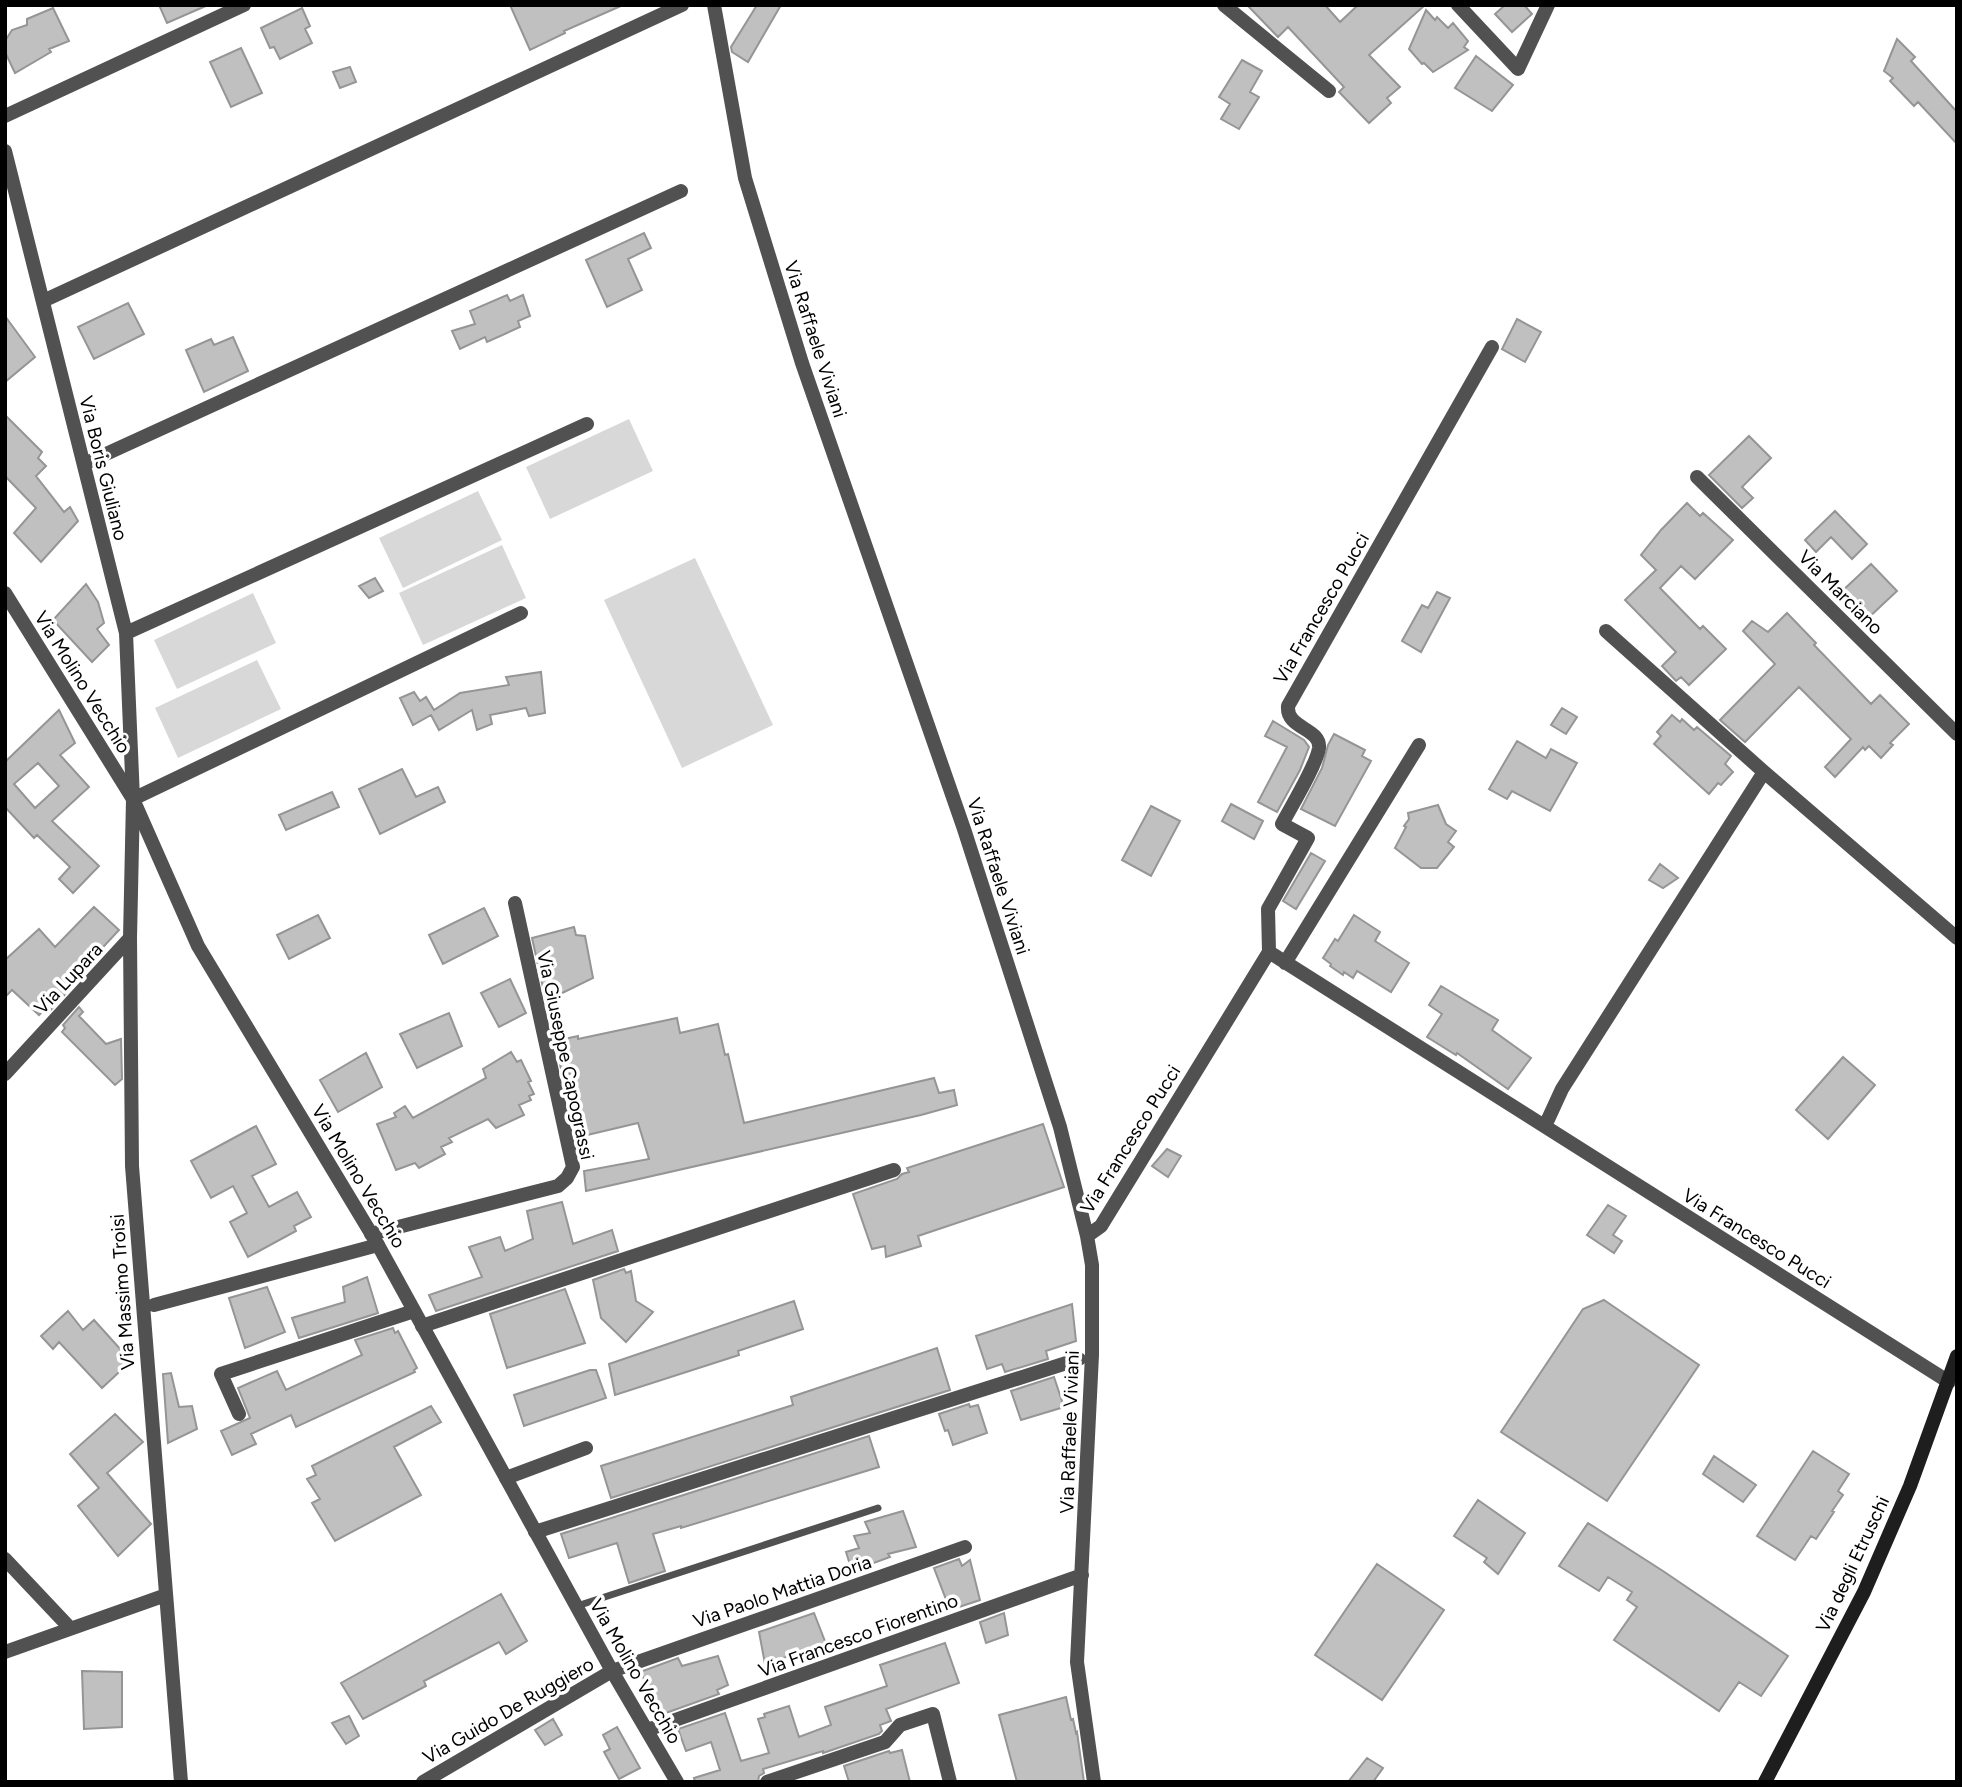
<svg xmlns="http://www.w3.org/2000/svg" width="1962" height="1787" viewBox="0 0 1962 1787" font-family="Figtree,sans-serif">
<rect width="100%" height="100%" fill="#fff"/>
<path fill="#d8d8d8" d="M629 419 653 471 550 519 526 467Z
M478 491 502 540 403 588 379 538Z
M502 545 526 598 423 645 399 593Z
M695 558 773 725 682 768 604 600Z
M253 593 276 643 177 689 154 640Z
M257 660 281 709 178 758 155 708Z"/>
<path fill="#c0c0c0" stroke="#959595" stroke-width="2" fill-rule="evenodd" d="M159 5H208L167 23Z
M510 5H623L564 31 565 33 530 50Z
M757 5H781L748 62 732 52 731 47Z
M1247 5H1325L1340 22 1358 5H1425L1369 55 1400 87 1387 98 1391 103 1369 123 1339 92 1344 87 1288 27 1278 37Z
M1505 5H1524L1532 14 1512 32 1495 14Z
M53 8 69 41 49 49 51 52 15 73 5 52V41L12 30 27 25V19Z
M302 8 310 26 305 29 312 43 280 59 274 47 270 48 261 28Z
M1426 10 1435 20 1437 17 1448 28 1453 23 1468 41 1464 47 1468 50 1433 72 1424 63 1422 64 1409 49Z
M1897 39 1915 57 1911 61 1957 112V144L1918 102 1914 106 1890 81 1893 78 1884 71Z
M241 48 262 93 231 107 210 62Z
M1476 56 1513 85 1492 111 1455 88Z
M1242 60 1262 71 1250 92 1259 97 1239 129 1221 119 1230 104 1219 97Z
M350 67 356 82 340 88 333 72Z
M644 233 651 248 628 259 642 290 607 307 586 260Z
M507 295 510 301 523 295 530 316 518 321 520 327 487 342 485 337 460 349 452 331 475 324 470 311Z
M128 303 144 334 94 359 78 327Z
M5 316 35 357 5 382Z
M1517 319 1541 332 1525 362 1502 349Z
M233 337 248 371 204 392 186 350 211 339 214 345Z
M5 415 42 452 38 458 46 466 36 476 64 512 70 507 78 521 41 562 14 533 36 508 5 476Z
M1749 436 1771 458 1742 487 1753 498 1742 508 1709 475Z
M1687 503 1700 516 1703 513 1733 540 1695 579 1681 566 1660 588 1700 629 1703 626 1726 649 1689 685 1681 677 1676 681 1662 666 1676 652 1625 600 1656 570 1641 555 1661 530Z
M1835 511 1867 544 1852 559 1831 537 1816 552 1805 540Z
M1871 564 1897 591 1866 620 1840 593Z
M375 578 383 591 369 598 359 586Z
M86 584 98 602 104 623 97 629 109 645 92 662 53 620Z
M1437 592 1450 598 1421 652 1402 641 1422 605 1428 608Z
M1787 613 1816 643 1814 645 1871 704 1880 695 1909 724 1890 743 1893 745 1881 758 1869 746 1865 750 1863 747 1835 777 1825 767 1851 739 1799 687 1745 742 1720 720 1775 664 1743 631 1752 621 1768 632Z
M541 672 545 713 529 716 526 708 490 715 492 724 477 730 472 710 439 730 431 715 413 725 400 698 414 692 420 701 426 697 434 710 460 693 509 685 506 677Z
M1562 708 1577 717 1566 734 1551 725Z
M59 710 75 743 60 755 89 787 52 821 99 866 73 893 59 879 70 867 37 835 34 838 5 807V762ZM38 763 59 786 35 808 14 784Z
M1672 715 1680 722 1682 719 1694 730 1697 727 1731 756 1725 764 1733 772 1721 785 1718 783 1709 794 1654 744 1661 736 1657 732Z
M1273 721 1304 740 1309 747 1300 770 1277 812 1258 802 1287 747 1265 736Z
M1334 734 1365 750 1362 756 1371 761 1335 826 1301 809 1322 768 1328 745Z
M1517 741 1546 758 1551 749 1577 763 1550 811 1512 791 1507 799 1489 789Z
M402 769 416 797 438 787 445 802 380 834 359 789Z
M332 792 339 807 286 830 279 815Z
M1231 804 1263 821 1254 839 1222 821Z
M1438 805 1446 824 1456 831 1448 842 1454 847 1437 868H1421L1395 848 1406 827 1404 826 1409 819 1408 813Z
M1151 806 1180 821 1151 876 1122 860Z
M1311 853 1325 861 1296 909 1283 901Z
M1660 864 1678 878 1663 888 1649 880Z
M94 907 119 930 64 989 67 992 49 1012 46 1008 39 1015 12 990 5 997V960L39 929 55 947Z
M484 908 498 936 443 964 429 935Z
M318 915 330 938 289 959 277 935Z
M1354 915 1380 932 1375 941 1409 963 1391 992 1357 971 1353 978 1344 972 1343 975 1330 966 1331 964 1323 958 1335 939 1338 941Z
M574 927 576 935 585 936 593 978 546 1001 532 938Z
M510 979 526 1013 499 1027 481 993Z
M1441 986 1498 1020 1492 1030 1531 1058 1508 1089 1457 1053 1456 1055 1427 1037 1442 1014 1429 1005Z
M79 1007 83 1012 79 1016 106 1044 121 1039 122 1079 115 1085 62 1032 65 1028 63 1025Z
M449 1013 462 1046 417 1068 400 1034Z
M677 1018 680 1033 718 1024 725 1055 728 1054 744 1123 934 1078 939 1093 954 1090 957 1105 921 1115 586 1191 584 1171 649 1159 638 1123 583 1136 568 1067 561 1069 555 1041 578 1036V1039Z
M511 1052 517 1062 521 1060 531 1081 528 1082 534 1094 529 1096 531 1100 519 1105 524 1115 496 1128 488 1119 449 1138 452 1142 441 1147 445 1154 419 1168 415 1163 396 1170 377 1124 396 1117 394 1113 405 1106 413 1118 486 1078 483 1069Z
M366 1053 382 1087 338 1112 320 1080Z
M1843 1057 1875 1085 1828 1139 1796 1110Z
M1043 1124 1064 1187 918 1236 921 1246 886 1257 885 1246 872 1249 853 1194 897 1179 902 1174 909 1172 907 1168Z
M256 1126 276 1164 252 1176 269 1207 297 1192 311 1217 294 1226 296 1231 248 1257 230 1222 247 1213 233 1186 211 1198 191 1161Z
M1167 1149 1181 1156 1168 1177 1152 1166Z
M562 1202 573 1244 612 1230 618 1251 436 1311 429 1295 482 1277 469 1247 500 1237 505 1251 533 1239 527 1211Z
M1608 1205 1626 1216 1613 1235 1622 1241 1614 1253 1587 1235Z
M624 1269 626 1273 631 1271 636 1301 653 1312 626 1342 601 1318 593 1280Z
M367 1277 378 1313 299 1338 292 1318 345 1302 343 1287Z
M267 1287 285 1332 245 1348 229 1298Z
M565 1289 585 1343 507 1368 490 1314Z
M1604 1300 1699 1365 1607 1501 1501 1432 1583 1309Z
M794 1301 803 1329 738 1351 739 1355 615 1395 609 1364Z
M1072 1304 1076 1341 1046 1351 1048 1359 1005 1372 1002 1364 987 1369 976 1336Z
M68 1311 83 1330 94 1320 131 1361 102 1388 59 1342 53 1349 41 1336Z
M393 1328 395 1333 398 1331 417 1368 414 1370 415 1372 296 1427 291 1415 251 1434 256 1444 232 1455 221 1431 250 1418 238 1388 277 1371 286 1390 362 1355 355 1340Z
M937 1348 950 1390 611 1498 601 1466 793 1405 791 1397Z
M590 1370H596L606 1398 524 1426 514 1395Z
M171 1373 179 1407 192 1406 197 1429 168 1443 163 1374Z
M1054 1377 1064 1407 1021 1420 1011 1391Z
M969 1404 970 1407 978 1405 987 1433 953 1445 948 1430 945 1431 939 1414Z
M431 1406 441 1422 394 1447 421 1495 335 1541 312 1503 320 1499 307 1479 316 1475 312 1466Z
M115 1414 143 1442 107 1473 151 1524 118 1556 78 1506 99 1488 70 1454Z
M869 1436 879 1467 681 1528V1526L653 1534 665 1571 629 1583 617 1543 569 1558 561 1534Z
M1813 1451 1849 1474 1838 1491 1843 1495 1832 1511 1834 1512 1816 1539 1811 1536 1795 1560 1757 1536Z
M1714 1456 1756 1485 1743 1502 1703 1474Z
M1478 1500 1525 1533 1498 1574 1484 1562 1487 1558 1454 1536Z
M903 1511 916 1547 888 1554 890 1557 852 1571 846 1552 859 1548 854 1536 870 1533 865 1522Z
M1588 1523 1663 1571 1788 1656 1761 1696 1739 1682 1719 1711 1614 1640 1637 1607 1627 1600 1632 1592 1608 1577 1599 1591 1559 1566Z
M959 1559 962 1566 970 1560 980 1600 950 1610 934 1568Z
M1377 1564 1444 1610 1382 1700 1315 1655Z
M501 1594 527 1641 506 1654 499 1642 424 1681 426 1686 363 1719 341 1683Z
M814 1613 826 1644 765 1664 759 1632Z
M1004 1613 1008 1635 986 1643 980 1622Z
M945 1643 959 1683 886 1709 891 1721 880 1725 882 1731 879 1734 823 1753V1751L763 1769 764 1773 759 1776 758 1782H695L694 1778 720 1770 711 1742 686 1751 678 1729 725 1713 741 1761 769 1753 758 1719 765 1717 764 1714 789 1706 799 1737 831 1725 825 1707 887 1686 880 1665Z
M718 1656 728 1685 717 1690 719 1694 663 1714 640 1672 678 1658 682 1666Z
M82 1671 122 1672V1727L84 1729Z
M1066 1697 1071 1720 1073 1719 1076 1733 1077 1732 1084 1782H1017L999 1715Z
M349 1716 359 1736 346 1744 332 1723Z
M553 1719 562 1735 545 1745 535 1730Z
M617 1727 640 1768 619 1779 604 1752 610 1749 603 1735Z
M902 1750 910 1782H849L844 1766 889 1751 890 1753Z
M1367 1758 1383 1768 1373 1782H1348Z"/>
<g fill="none" stroke-linecap="round" stroke-linejoin="round">
<path stroke="#515151" stroke-width="7" d="M577 1606 878 1508"/>
<path stroke="#515151" stroke-width="14" d="M714 5 745 178 802 363 964 829 1060 1127 1087 1236 1092 1265V1355L1077 1662 1094 1782
M1224 5 1329 91
M1458 5 1518 69 1548 5
M5 116 244 5
M5 151 126 633 133 799 130 938 132 1166 181 1782
M43 301 682 5
M84 464 681 191
M1697 477 1957 734
M1606 631 1764 772 1957 938
M126 633 587 424
M133 799 521 613
M1269 952 1268 909 1308 838 1282 824C1291 807 1317 764 1319 748 1321 728 1286 729 1288 706L1492 347
M1285 963 1419 745
M5 1074 130 938
M1545 1126 1562 1089 1764 772
M371 1234 558 1186 567 1178 573 1167 515 903
M1087 1236 1101 1226 1269 952 1949 1382
M154 1305 378 1245
M422 1326 894 1170
M239 1414 221 1374 414 1311
M506 1478 586 1448
M535 1532 1079 1359
M5 1559 70 1628
M5 1652 166 1595
M647 1730 1082 1575
M423 1782 612 1671 965 1547
M767 1782 885 1742 900 1725 933 1714 950 1782"/>
<path stroke="#515151" stroke-width="14" d="M5 593 133 799 198 946 378 1245 612 1671 677 1782"/>
<path stroke="#1e1e1e" stroke-width="14" d="M1765 1782 1864 1592 1910 1486 1957 1356"/>
</g>
<g text-anchor="middle" stroke-width="7" stroke-linejoin="round" paint-order="stroke">
<g font-size="19" fill="#000" stroke="#fff">
<text transform="translate(816 339) rotate(72)" y="7">Via Raffaele Viviani</text>
<text transform="translate(104 468) rotate(76)" y="7">Via Boris Giuliano</text>
<text transform="translate(1841 592) rotate(45)" y="7">Via Marciano</text>
<text transform="translate(1321 608) rotate(-60)" y="7">Via Francesco Pucci</text>
<text transform="translate(83 682) rotate(58)" y="7">Via Molino Vecchio</text>
<text transform="translate(999 876) rotate(72)" y="7">Via Raffaele Viviani</text>
<text transform="translate(68 978) rotate(-47)" y="7">Via Lupara</text>
<text transform="translate(566 1055) rotate(78)" y="7">Via Giuseppe Capograssi</text>
<text transform="translate(1130 1139) rotate(-58)" y="7">Via Francesco Pucci</text>
<text transform="translate(359 1176) rotate(59)" y="7">Via Molino Vecchio</text>
<text transform="translate(1757 1238) rotate(32)" y="7">Via Francesco Pucci</text>
<text transform="translate(122 1292) rotate(-94)" y="7">Via Massimo Troisi</text>
<text transform="translate(1069 1432) rotate(-88)" y="7">Via Raffaele Viviani</text>
<text transform="translate(1852 1564) rotate(-65)" y="7">Via degli Etruschi</text>
<text transform="translate(782 1591) rotate(-19)" y="7">Via Paolo Mattia Doria</text>
<text transform="translate(858 1635) rotate(-20)" y="7">Via Francesco Fiorentino</text>
<text transform="translate(636 1671) rotate(60)" y="7">Via Molino Vecchio</text>
<text transform="translate(508 1710) rotate(-30)" y="7">Via Guido De Ruggiero</text>
</g>
</g>
<rect width="1962" height="1787" fill="none" stroke="#000000" stroke-width="14"/>
</svg>
